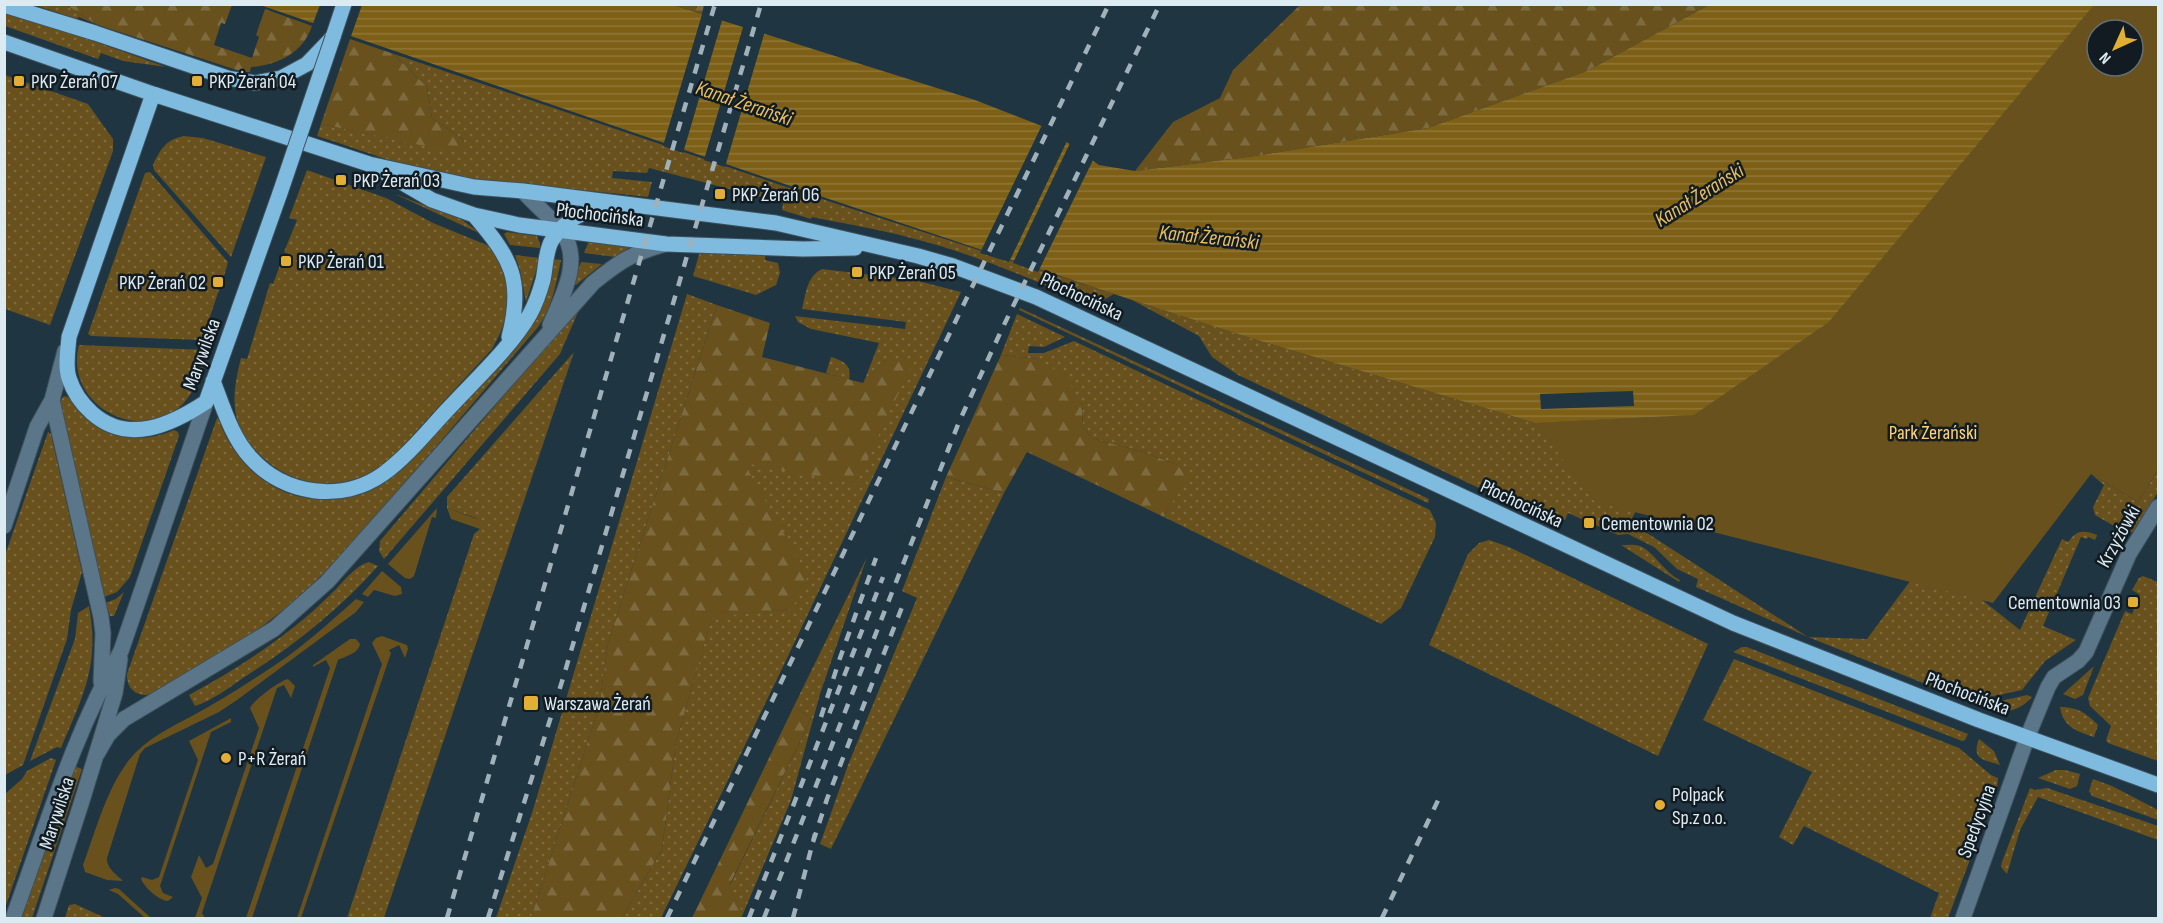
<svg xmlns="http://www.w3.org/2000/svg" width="2163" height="923" viewBox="0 0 2163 923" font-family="'Sofia Sans Condensed',sans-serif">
<defs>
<pattern id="grass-dots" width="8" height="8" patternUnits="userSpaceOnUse" patternTransform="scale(1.5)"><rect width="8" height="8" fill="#68511d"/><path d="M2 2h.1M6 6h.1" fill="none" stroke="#7d6a3e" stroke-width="1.8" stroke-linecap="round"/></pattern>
<pattern id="forest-firs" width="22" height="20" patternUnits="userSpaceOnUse" patternTransform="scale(1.5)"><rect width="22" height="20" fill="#68511d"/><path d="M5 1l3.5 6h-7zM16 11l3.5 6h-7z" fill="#7d6a3e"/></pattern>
<pattern id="water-rules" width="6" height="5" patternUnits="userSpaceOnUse" patternTransform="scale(1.5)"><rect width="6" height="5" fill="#7d6016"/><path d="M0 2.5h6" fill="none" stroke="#8f7738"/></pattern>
</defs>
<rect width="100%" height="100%" fill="#1f3542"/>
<path fill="url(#grass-dots)" d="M35 5H66L98 25 79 17 77 19Z
M2094 5H2121L2099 30H2097V33L2028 115 2061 167 1948 240C1949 260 1948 286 1953 305 1963 339 2008 369 2037 388L2050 432 2012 491 1954 479 1950 486 1872 421 1834 468 1809 474 1778 446 1813 411V395L1660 465 1630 522 1808 637 1867 639 1928 557 2020 630 2062 539 2068 542C2077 530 2083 530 2097 535L2095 540 2088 537 2087 539 2081 537 2043 626 2076 640 2045 661 2022 690 1981 699 1978 705 1808 637 1696 587 1698 579 1677 569 1654 547 1628 534 1618 535 1568 513 1565 520 1528 511 1238 375 1212 357 1199 336 1132 300 1247 337 1535 423 1694 415 1829 322Z
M5 12 26 17 166 67 123 61 101 53 98 59 5 26Z
M394 54 825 200 1114 294 1095 305 1084 302C1027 277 971 253 911 238 879 229 845 224 812 217L811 219 782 210 783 203 649 168 647 173 613 171 612 178 652 182 648 197C582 189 514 188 448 176 407 168 358 149 317 136L321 124 458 152 464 140 432 118 427 87Z
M5 75 88 104 113 139V151L50 325 5 309Z
M184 136 203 138 266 157 231 257 154 170 153 165C160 149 167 139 184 136Z
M307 170 386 198 433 223 494 248C513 288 514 310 492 349 471 372 450 394 429 417 414 433 399 453 381 466 343 493 293 488 260 455 229 425 231 398 241 358L247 359 270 283 273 284 280 265 287 267 291 255 284 252 297 220 289 218Z
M150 172 228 262 224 276 217 275 212 287 219 290 202 340 91 336 88 334 145 173Z
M395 194 461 219 481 234Z
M507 232 537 236 540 243V248L510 245 504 234Z
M589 241 630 245V247L615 257 584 253Z
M700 251 765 253V260L778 263 780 273 776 285 756 295 693 276Z
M515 255 540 258 526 302 520 270Z
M553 259 561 260C556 284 552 308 538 327L352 545C320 578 286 611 247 637 217 657 183 675 151 694 138 698 126 689 127 674L217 418 219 419C224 437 235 453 247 466 291 513 359 508 405 467L517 345Z
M581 262 602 264 576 285 574 284Z
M822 269 914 280 961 292 779 675 661 918H622L662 849 676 742 712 616 792 609 743 463 914 361 885 360 863 384 879 343 811 329 798 322 795 316 905 329 906 322 802 309C806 293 807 276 822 269Z
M687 294 717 305 608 643 599 707 531 918H496L532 813Z
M581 305 560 354 384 559 379 551 380 541Z
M1020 308 1429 499 1428 503 1019 310Z
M1017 314 1065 337 1044 347 1029 346 1028 353H1044L1074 341 1430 510 1436 523 1435 537 1401 608 1381 624 1164 517 1187 474 1178 465 1143 452 1091 438 1083 427 1082 404 1038 359 1001 355Z
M79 345 208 350C202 368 197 389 183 404 140 447 63 404 79 345Z
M574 352 384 918H347L474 534 480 529 476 518 447 508V497Z
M831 357C844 361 852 365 849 380L826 373Z
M64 396 68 397C74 403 77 410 83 415 108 440 143 444 174 430L178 432 179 436 130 577 117 592 104 597 60 401Z
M48 432 51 434 82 572 71 610 67 639 23 765 5 775V555Z
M2158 470V492L2134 531 2128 534 2095 515 2093 507 2104 485 2091 474 2138 502Z
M946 477 1004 493 831 849 820 844 848 765 917 598 902 591Z
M1489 540 1509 547 1708 644 1658 756 1429 645 1468 554 1479 543Z
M1621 545C1627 545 1635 544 1640 546 1653 551 1664 572 1680 580L1679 582Z
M867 557 820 694 791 800 743 914 729 887 811 719 794 706Z
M369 562 378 566C338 611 293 646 243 678 229 688 211 701 195 706L189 695C240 667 290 635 331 594 342 584 354 566 369 562Z
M2143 576 2158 582V761L2108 743 2106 740 2111 726 2090 706 2088 698 2125 611 2132 614 2140 595 2132 590 2139 578Z
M124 592 114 616H110L105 603 116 599Z
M89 606C100 665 83 696 61 748L57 747 30 761 75 639 78 613Z
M1742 647H1747L1968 734 1965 740 1962 741 1733 652Z
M1734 659 1959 748 1991 775 1998 778 1997 788 1948 918H1930L1939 893 1804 826 1793 845 1779 837 1812 772 1703 720Z
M2094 666 2083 695 2075 699 2063 694Z
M2027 695 2032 697C2020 710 2007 714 1990 710L1992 703Z
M2060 707C2078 707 2086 713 2098 725L2094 737C2076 731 2063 727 2060 707Z
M1979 739 1994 751 2000 765C1983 759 1971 760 1979 739Z
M51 758 56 760 5 908V794L22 779 27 771Z
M74 766 82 769 32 918H22Z
M2056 770H2065L2080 774 2077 786 2070 789 2038 778Z
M2093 779 2112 786 2158 810V820L2092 796 2089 791Z
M2030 788 2035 790 2047 788 2158 826V840L2038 797 2020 830 2007 874 2001 867 2002 862Z
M75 904 103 917 105 918H65L69 905Z"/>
<path fill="url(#forest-firs)" d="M66 5H232L225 24 221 23 214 45 252 58 259 37 256 35 265 9 312 26C303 53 278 65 251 67L250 72H243L98 25Z
M673 5H704L702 14Z
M1300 5H1709L1587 71 1428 128 1255 156 1135 171 1173 122 1220 98 1233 70Z
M350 39 394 54 427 87 432 118 464 140 458 153 321 124Z
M717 305 770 323 762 357 863 383 885 360H914L856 484 744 463 808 576 792 609 712 617 676 742 662 849 622 918H531L599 707 608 643Z
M1001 355 1038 359 1066 377 1082 404 1083 427 1091 438 1143 452 1178 465 1188 474 1164 517 1027 452 1004 493 946 477Z
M794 706 811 719 729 886 743 914 741 918H692Z"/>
<path fill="#68511d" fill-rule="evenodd" d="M2094 5H2158V470L2138 502 2091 474 1993 603 1595 502 1535 423 1694 415 1829 322ZM2097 30H2133V66H2097Z
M437 508 436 518 432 517 414 576 410 579 405 578 388 564Z
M447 508 483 521 480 529 451 519Z
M382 571 401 587 402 594 395 596 374 590 368 597 362 594Z
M356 599 364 602 356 612 237 700 219 712 145 748 140 754 107 858C106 868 117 875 123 881L107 880 85 872 83 865C96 830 106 790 129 760 146 739 169 728 192 716 220 701 248 683 275 665 304 646 330 622 356 599Z
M382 636 407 645 408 649 405 658 399 645 389 650 391 653 308 897 301 918H297L382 664 372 643 376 638Z
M350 639H356L360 644C358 654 346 656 338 660L252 918H246L330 668 326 660 313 667V665Z
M288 679 295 686 291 698 284 685 277 688 202 913 205 918H195L202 898 191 877 199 855 206 868 213 864 259 728 250 708C254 700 279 681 288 679Z
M231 718V722L211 732 160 886 163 893 173 897 168 901C158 900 145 888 141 879L142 877 152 880 159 877 198 760 189 741Z
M115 888 119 889 151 918H145L118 894 109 890Z"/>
<path fill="url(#water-rules)" d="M260 5H673L975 100 1047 128 1099 165 1135 171 1255 156 1428 128 1587 71 1709 5H2094L1829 322 1694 415 1535 423 1247 337 1132 300 805 191Z"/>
<path fill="#1f3542" d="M320 5H362L350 39 312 26Z
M703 11 723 17 683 153 663 146Z
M744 24 765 31 725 167 704 160Z
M1043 123 1068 139 1009 262 980 253Z
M1071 141 1094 158 1038 272 1013 263Z
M1633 391 1634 406 1541 409 1540 394Z"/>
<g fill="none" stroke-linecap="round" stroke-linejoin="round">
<defs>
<path id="minor" d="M523 191C535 205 551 217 562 232 583 260 562 297 550 325
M52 400 101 617 103 633 101 682
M4 526 37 427 52 400 65 351
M97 754 108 735 124 719 274 629 327 582 593 283C620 261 631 254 665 244
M13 918C46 828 73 735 121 651L206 402
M44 918 81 804 115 693 120 659
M1963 918 2027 738 2048 687 2054 677 2078 661 2086 652 2129 554 2158 507"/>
<path id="major" d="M4 5 95 33 228 78 255 83 281 78 307 64 333 37 344 4
M4 42 153 94 369 164 474 187 523 191 776 223 918 256 953 266 1036 297 1733 623 1979 720 2158 785
M153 94 69 337C68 350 65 366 69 378 73 391 82 404 92 413 128 445 171 425 206 402L280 193
M382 171 432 200 474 215 519 225 666 244 803 249 855 248
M474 215C511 258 524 280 509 337
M213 381C223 407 232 438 251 458 284 495 342 503 383 474 408 456 429 429 450 407 476 379 511 347 530 314 536 303 540 291 543 280 546 267 545 252 552 240 566 219 584 210 609 207"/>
</defs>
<use href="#minor" stroke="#3d525e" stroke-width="17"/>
<use href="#major" stroke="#3d525e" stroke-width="17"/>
<use href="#minor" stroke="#5b7688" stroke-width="15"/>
<use href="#major" stroke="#7fbadf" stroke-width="15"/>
<path stroke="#a0b1ba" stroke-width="4.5" stroke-dasharray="10 10" stroke-linecap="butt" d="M821 717 840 658 876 558
M813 842 827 799 904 602
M447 918 715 4
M488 918 564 675 761 4
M667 918 1109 4
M749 918 883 577
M764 918 959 422 1002 329 1160 4
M793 918 815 834
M1382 918 1442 792"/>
<defs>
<path id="major-bridge" d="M280 193 333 37"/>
</defs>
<use href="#major-bridge" stroke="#3d525e" stroke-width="17" stroke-linecap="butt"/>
<use href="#major-bridge" stroke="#7fbadf" stroke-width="15"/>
</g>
<g fill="#e1af34" stroke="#111b21" stroke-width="2">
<rect x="13" y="75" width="12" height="12" rx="3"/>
<rect x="191" y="75" width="12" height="12" rx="3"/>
<rect x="335" y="174" width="12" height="12" rx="3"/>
<rect x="714" y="188" width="12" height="12" rx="3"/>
<rect x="280" y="255" width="12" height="12" rx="3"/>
<rect x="851" y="266" width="12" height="12" rx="3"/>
<rect x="212" y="276" width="12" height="12" rx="3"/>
<rect x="1583" y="517" width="12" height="12" rx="3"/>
<rect x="2127" y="596" width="12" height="12" rx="3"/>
<rect x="523" y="695" width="16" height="16" rx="3"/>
<circle cx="226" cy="758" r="6"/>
<circle cx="1660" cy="805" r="6"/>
</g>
<g text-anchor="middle" stroke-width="5" stroke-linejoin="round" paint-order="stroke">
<g font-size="20" fill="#dceaf2" stroke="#111b21" text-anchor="start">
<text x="31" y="88">PKP Żerań 07</text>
<text x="209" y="88">PKP Żerań 04</text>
<text x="353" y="187">PKP Żerań 03</text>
<text x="732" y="201">PKP Żerań 06</text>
<text x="298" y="268">PKP Żerań 01</text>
<text x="869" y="279">PKP Żerań 05</text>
<text x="206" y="289" text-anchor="end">PKP Żerań 02</text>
<text x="1601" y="530">Cementownia 02</text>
<text x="2121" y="609" text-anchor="end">Cementownia 03</text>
<text x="544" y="710">Warszawa Żerań</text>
<text x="238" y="765">P+R Żerań</text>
<text x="1672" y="801">Polpack<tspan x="1672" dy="23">Sp.z o.o.</tspan></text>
</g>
<g font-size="20" fill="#dceaf2" stroke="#111b21">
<text transform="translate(600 214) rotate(7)" y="7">Płochocińska</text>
<text transform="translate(1082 296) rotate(25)" y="7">Płochocińska</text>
<text transform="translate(201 354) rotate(-70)" y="7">Marywilska</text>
<text transform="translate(1522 503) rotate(25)" y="7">Płochocińska</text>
<text transform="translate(2118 536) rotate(-61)" y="7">Krzyżówki</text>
<text transform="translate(1968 693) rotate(21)" y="7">Płochocińska</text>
<text transform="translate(56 813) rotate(-72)" y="7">Marywilska</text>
<text transform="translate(1976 821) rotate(-70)" y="7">Spedycyjna</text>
</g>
<g font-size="20" fill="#fed373" stroke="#111b21">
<text x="1933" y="439">Park Żerański</text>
</g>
<g font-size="21" font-style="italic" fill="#e9bf5e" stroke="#111b21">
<text transform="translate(744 103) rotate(19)" y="7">Kanał Żerański</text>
<text transform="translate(1699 195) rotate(-32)" y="7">Kanał Żerański</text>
<text transform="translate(1209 237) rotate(6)" y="7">Kanał Żerański</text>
</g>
</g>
<rect width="2163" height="923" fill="none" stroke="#dceaf2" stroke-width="12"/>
<g transform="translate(2115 48) rotate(225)"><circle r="28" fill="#111b21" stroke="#626e75" stroke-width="1.5"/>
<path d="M0-4.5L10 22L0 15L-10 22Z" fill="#e1af34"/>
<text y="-9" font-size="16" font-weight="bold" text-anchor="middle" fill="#dceaf2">N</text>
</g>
</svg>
